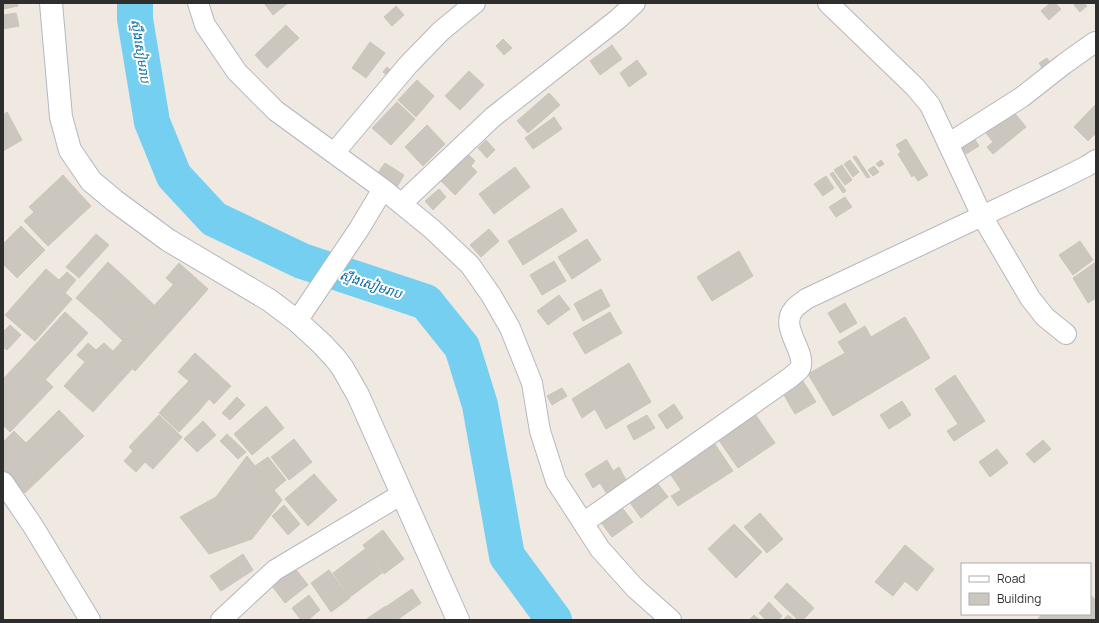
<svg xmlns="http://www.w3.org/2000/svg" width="1099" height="623" viewBox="0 0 1099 623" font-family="Manrope,'Noto Sans Khmer',sans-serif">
<rect width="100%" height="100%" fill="#efe9e1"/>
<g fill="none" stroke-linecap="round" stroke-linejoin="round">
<path stroke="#75cff0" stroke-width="36" d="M135 3V19L152 122 174 176 214 219 302 261 426 302 462 347 480 405 507 556 554 620"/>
</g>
<path fill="#cbc7bf" stroke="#cbc5ba" d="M3 3H17L18 6 3 9Z
M264 3H288L273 15Z
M1050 3H1055L1061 9 1049 20 1041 11Z
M1076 3H1084L1087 6 1080 12 1074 5Z
M396 6 404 15 392 26 384 17Z
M16 13 19 26 3 29V15Z
M286 25 299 38 267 68 255 55Z
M503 39 512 48 504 55 496 46Z
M370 42 385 53 366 78 352 68Z
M612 45 622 59 600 75 590 61Z
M1047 58 1053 68 1045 72 1039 63Z
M637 60 647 74 629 87 620 73Z
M387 67 393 72 389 77 383 72Z
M469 71 484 85 460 110 445 96Z
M417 80 434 96 416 117 398 100Z
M549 93 560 105 528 133 517 121Z
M397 102 415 119 391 145 372 128Z
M1096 104V133L1088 141 1074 127Z
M1013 111 1026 127 993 154 987 147 993 142 986 133Z
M7 112 22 140 3 151V115Z
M554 117 562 129 533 149 525 138Z
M427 125 445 144 423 166 405 147Z
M974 138 979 146 966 154 961 146Z
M906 139 928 175 918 181 914 175 912 177 898 154 901 152 896 145Z
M486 140 495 150 487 158 478 148Z
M468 154 475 161 471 166 477 172 455 195 441 181Z
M856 156 870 177 867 178 853 157Z
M850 160 859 172 853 177 844 164Z
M881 160 884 164 879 167 876 164Z
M385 163 404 175 397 187 377 174Z
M842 165 852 180 845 185 834 170Z
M874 166 879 172 873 176 868 170Z
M515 167 530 187 494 214 479 194Z
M833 172 846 191 843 193 830 174Z
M63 175 91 206 48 246 24 221 34 212 29 207Z
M826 176 834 188 823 196 814 184Z
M439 189 446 197 433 210 425 201Z
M845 197 852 207 836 217 829 207Z
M562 208 577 231 523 265 508 241Z
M21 226 45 250 17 278 3 264V244Z
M489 229 499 241 481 257 470 245Z
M96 234 109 245 79 278 66 267Z
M587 239 601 260 572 279 558 257Z
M1080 241 1093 260 1073 275 1059 255Z
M739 251 753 276 712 301 697 277Z
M554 261 566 281 542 295 530 275Z
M108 262 133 285 101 320 76 298Z
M1096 262V298L1088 303 1073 278Z
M179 263 208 289 195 304 166 278Z
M46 269 59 280 67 272 76 280 65 293 72 299 35 341 5 315Z
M133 285 154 305 122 340 101 320Z
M173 285 195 304 135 371 113 351Z
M601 289 610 306 583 321 574 304Z
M559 295 570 309 548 325 537 311Z
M845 303 857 323 840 333 828 313Z
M65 312 88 333 46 379 23 358Z
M610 312 622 333 585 354 573 333Z
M905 317 930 358 833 416 808 374 845 353 838 342 865 326 871 337Z
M10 325 21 335 7 350 3 347V332Z
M88 343 96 350 104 343 132 369 93 412 64 386 85 362 77 355Z
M195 353 231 386 214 404 209 399 198 412 177 393 189 381 178 372Z
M23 358 53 387 10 432 3 425V379Z
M629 363 651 402 606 429 595 409 582 418 572 399Z
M955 375 985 421 954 441 947 431 958 424 935 389Z
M801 378 816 402 795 414 781 390Z
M562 388 567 396 552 405 547 396Z
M177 393 198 412 179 432 159 413Z
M237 397 245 405 230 420 222 413Z
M902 401 911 415 889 429 880 415Z
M674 404 683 418 667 429 658 415Z
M266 406 284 428 252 455 234 434Z
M59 410 84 436 25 493 3 470V442L14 431 26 443Z
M753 411 775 443 738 468 716 436Z
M159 415 182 437 153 469 145 462 136 472 124 461 133 451 129 447Z
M647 415 655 428 634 440 627 426Z
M203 421 216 435 197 452 184 439Z
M227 434 246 452 238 459 220 441Z
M294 439 312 462 289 480 271 457Z
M712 440 733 471 678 506 671 496 681 490 667 469Z
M1043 440 1051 449 1034 463 1026 454Z
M997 449 1008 463 990 477 979 462Z
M247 456 282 500 252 539 209 554 180 517 216 497Z
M268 457 286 480 274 490 255 466Z
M607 460 613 471 619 467 627 482 607 494 600 483 593 488 585 474Z
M314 474 337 500 308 526 285 499Z
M655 480 668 497 641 518 628 500Z
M284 505 300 524 288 535 272 516Z
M620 505 633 522 612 537 599 520Z
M760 513 783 539 767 553 744 527Z
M734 524 762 552 736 578 708 549Z
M383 530 404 559 384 574 363 545Z
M905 545 934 569 917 591 905 581 893 596 875 582Z
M365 549 382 573 350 597 333 573Z
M243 554 253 570 221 591 210 576Z
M294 567 308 585 285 603 272 586Z
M329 570 350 598 331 612 311 583Z
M787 583 814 608 803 620H798L774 597Z
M412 589 421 603 397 620 387 606Z
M309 595 320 610 308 620H301L292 608Z
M1090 595 1096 600V620H1037L1042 614H1090Z
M769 602 782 616 778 620H766L759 613Z
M386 606 396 620H365Z
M754 615 760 620H749Z
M788 615 794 620H783Z"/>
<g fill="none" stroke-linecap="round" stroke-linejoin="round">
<defs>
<path id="street" d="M198 3 205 25 237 72 276 111 383 189 432 229 470 265 491 295 510 328 532 383 540 431 556 481 600 549 635 588 671 620
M948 144 1022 97 1064 64 1095 42
M334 153 408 65 441 31 475 3
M401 204 493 117 618 19 635 3
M297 321 359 229 383 189
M1066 334 1045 317 1030 298 982 216 1061 179 1087 166 1096 160
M3 482 33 526 90 620
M583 523 791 377C795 373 801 370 801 365 804 349 779 326 794 309 797 305 803 302 806 299L982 216 930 105 915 87 828 3
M221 620 275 570 402 494"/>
<path id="secondary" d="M51 3 61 117 70 150 91 181 115 201 168 240 269 300 297 321 322 344 335 358 342 367 358 395 458 620"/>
</defs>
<use href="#street" stroke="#b4b7c1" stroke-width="22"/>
<use href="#secondary" stroke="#b4b7c1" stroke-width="24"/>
<use href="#street" stroke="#fff" stroke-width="20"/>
<use href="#secondary" stroke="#fff" stroke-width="22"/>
</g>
<g text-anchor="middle" stroke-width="4" stroke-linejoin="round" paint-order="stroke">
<g font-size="13" font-style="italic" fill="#0d6fa3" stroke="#fff">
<text transform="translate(141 51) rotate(81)" y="5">ស្ទឹងសៀមរាប</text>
<text transform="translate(371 284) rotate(18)" y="5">ស្ទឹងសៀមរាប</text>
</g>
</g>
<rect width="1099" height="623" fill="none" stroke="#2e2e2e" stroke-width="8"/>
<rect x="961" y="563" width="130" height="52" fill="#ffffff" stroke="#ababab"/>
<rect x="969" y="576" width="20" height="6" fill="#ffffff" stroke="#ababab"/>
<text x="997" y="583" font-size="12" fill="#2e2e2e">Road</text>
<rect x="969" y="593" width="20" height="12" fill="#cbc7bf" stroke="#ababab"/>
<text x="997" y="603" font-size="12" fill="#2e2e2e">Building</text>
</svg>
